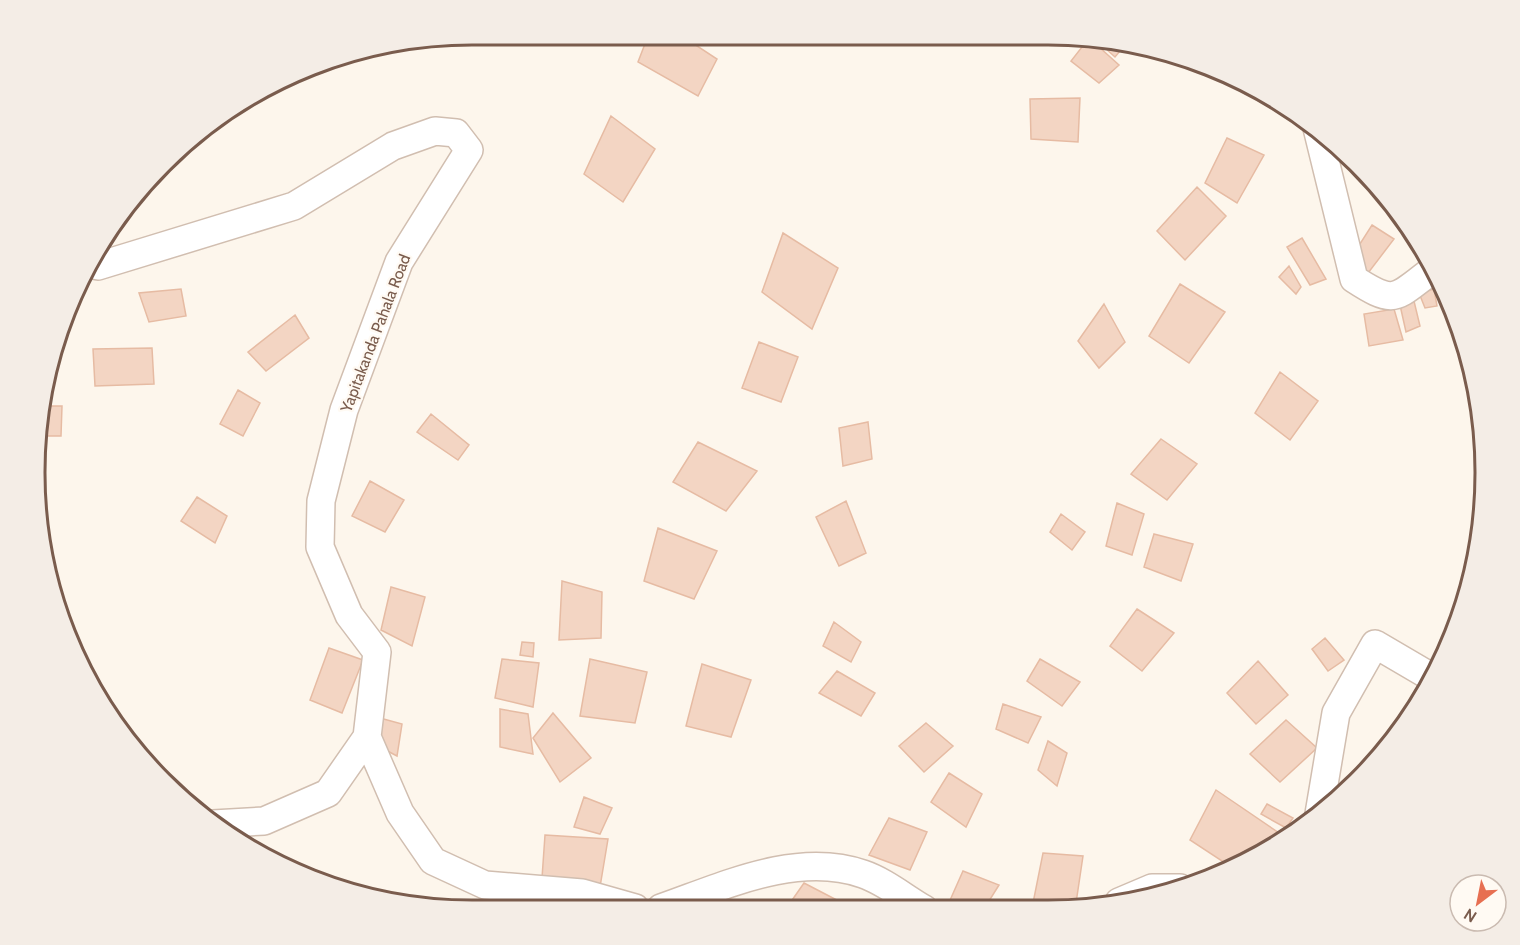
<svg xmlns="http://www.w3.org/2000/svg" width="1520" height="945" viewBox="0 0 1520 945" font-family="Cabin,sans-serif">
<rect width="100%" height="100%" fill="#fdf6ec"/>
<path fill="#f3d5c3" stroke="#e6bba3" stroke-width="1.5" d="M648 36H682L717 59 698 96 638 62Z
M1089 38 1119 65 1099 83 1071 61Z
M1094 38H1104L1126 44 1115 57Z
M1080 98 1078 142 1031 139 1030 99Z
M611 116 655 149 623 202 584 174Z
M1227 138 1264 155 1237 203 1205 183Z
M1197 187 1226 216 1185 260 1157 231Z
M1372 225 1394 239 1365 277 1351 258Z
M783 233 838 268 812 329 762 292Z
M1302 238 1326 279 1310 285 1287 247Z
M1289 266 1301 287 1296 294 1279 277Z
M1180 284 1225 312 1189 363 1149 336Z
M181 289 186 316 149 322 139 293Z
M1434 289 1437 306 1425 308 1419 293Z
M1413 297 1420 326 1406 332 1400 305Z
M1104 304 1125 342 1099 368 1078 341Z
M1394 309 1403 340 1369 346 1364 314Z
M295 315 309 338 266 371 248 352Z
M759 342 798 357 781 402 742 388Z
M152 348 154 384 95 386 93 349Z
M1280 372 1318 401 1290 440 1255 413Z
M238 390 260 403 243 436 220 424Z
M45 406H62L61 436H40Z
M431 414 469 445 458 460 417 432Z
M868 422 872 459 843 466 839 428Z
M1161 439 1197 464 1167 500 1131 474Z
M698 442 757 471 726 511 673 482Z
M370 481 404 500 385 532 352 516Z
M197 497 227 516 215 543 181 521Z
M846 501 866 553 839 566 816 517Z
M1117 503 1144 514 1132 555 1106 546Z
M1061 514 1085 532 1072 550 1050 532Z
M658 528 717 551 694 599 644 581Z
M1154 534 1193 544 1181 581 1144 567Z
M562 581 602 592 601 638 559 640Z
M391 587 425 597 412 646 381 630Z
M1137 609 1174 633 1142 671 1110 646Z
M834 622 861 642 851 662 823 646Z
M1325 638 1344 660 1328 671 1312 649Z
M522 642 534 643 533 657 520 655Z
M329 648 363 660 342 713 310 700Z
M502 659 539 663 533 707 495 698Z
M590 659 647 672 635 723 580 716Z
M1040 659 1080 682 1062 706 1027 681Z
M1258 661 1288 695 1256 724 1227 693Z
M702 664 751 680 731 737 686 726Z
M837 671 875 693 861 716 819 693Z
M1003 704 1041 717 1028 743 996 729Z
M500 709 528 714 533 754 500 747Z
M553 713 591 758 560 782 533 738Z
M380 718 402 724 397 756 378 746Z
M1286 720 1317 748 1280 782 1250 754Z
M926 723 953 746 924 772 899 746Z
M1048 741 1067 753 1057 786 1038 770Z
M949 773 982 794 966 827 931 802Z
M1216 790 1285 837 1283 840 1266 852 1231 867 1190 840Z
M584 797 612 808 600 834 574 827Z
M1267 804 1293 818 1286 828 1261 814Z
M889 818 927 832 910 870 869 855Z
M545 835 608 839 600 887 542 878Z
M1043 853 1083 856 1076 903H1033Z
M963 871 999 885 984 909 947 907Z
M804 883 854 909 793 908 788 906Z"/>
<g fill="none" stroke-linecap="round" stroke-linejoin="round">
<defs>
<path id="street" d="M1317 128 1354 279C1397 307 1395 297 1434 269
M94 265 98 266 294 206 393 146 435 131 456 133 469 150 399 262 344 410 321 501 320 547 349 615 377 652 367 737 328 793 264 821 213 824
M367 737 400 813 433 861 485 885 582 893 635 908
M1319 814 1336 713 1375 644 1433 678
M1119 902 1152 888H1180
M661 908C724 886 797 851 863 874 884 881 905 898 924 909"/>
</defs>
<use href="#street" stroke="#d1beb0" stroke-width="30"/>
<use href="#street" stroke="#fff" stroke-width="27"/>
</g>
<g text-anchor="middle" stroke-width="4.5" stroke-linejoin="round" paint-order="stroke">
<g font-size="16" fill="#7a5c4d" stroke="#fffaf3">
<text transform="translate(375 333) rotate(-69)" y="6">Yapitakanda Pahala Road</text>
</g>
</g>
<path d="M0 0H1520V945H0ZM472 45H1048A427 427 0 0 1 1475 472V473A427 427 0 0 1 1048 900H472A427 427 0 0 1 45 473V472A427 427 0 0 1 472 45Z" fill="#f4ede6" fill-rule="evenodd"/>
<path fill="none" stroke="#7a5c4d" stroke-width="3" d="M472 45H1048A427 427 0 0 1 1475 472V473A427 427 0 0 1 1048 900H472A427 427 0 0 1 45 473V472A427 427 0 0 1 472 45Z"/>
<g transform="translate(1478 903) rotate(212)"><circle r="28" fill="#fffaf3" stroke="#cabbb1" stroke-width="1.5"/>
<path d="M0-4.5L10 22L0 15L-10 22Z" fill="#e76f51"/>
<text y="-9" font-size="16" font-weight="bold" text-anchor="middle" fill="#7a5c4d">N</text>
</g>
</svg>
